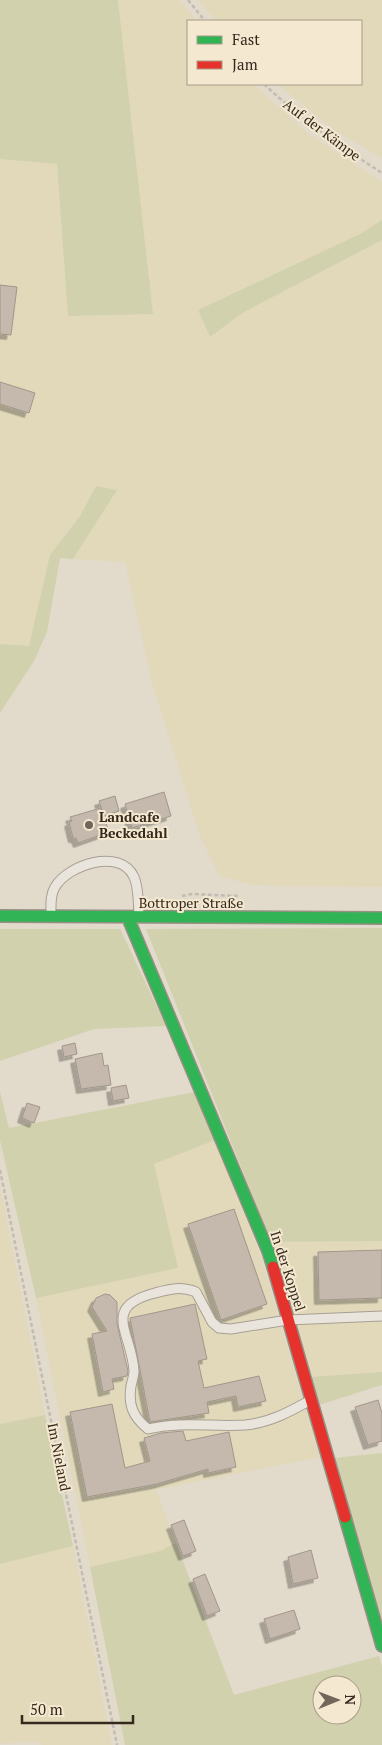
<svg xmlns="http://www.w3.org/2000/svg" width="382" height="1745" viewBox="0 0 382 1745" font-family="'PT Serif',serif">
<defs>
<filter id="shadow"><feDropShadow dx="-4.5" dy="4.5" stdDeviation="0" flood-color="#0004"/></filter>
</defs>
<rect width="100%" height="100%" fill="#e2dacb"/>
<path fill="#e2d9bb" d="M118 0H179L197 21H188V84H253L310 135 382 182V220L380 222 360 234 198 310 211 337 244 312 382 240V887L268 886 248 884 219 876 200 836 152 683 125 562 73 559 116 490 96 486 80 516 62 538 29 647 0 644V159L57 164 68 316 153 314Z
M198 0H382V158L338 133 277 84H361V21H216Z
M215 1140 260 1254 320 1457 156 1490 176 1543 160 1551 90 1567 36 1298 178 1268 153 1164Z
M0 1184 45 1415 0 1424Z
M382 1241V1372L310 1377 271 1242Z
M73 1546 112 1745H41L40 1741 0 1744V1564Z"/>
<path fill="#d2d1ad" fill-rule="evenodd" d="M0 0H118L153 314 68 316 57 164 0 159Z
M382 220V240L244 312 210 337 198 310 360 234Z
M96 486 117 490 73 559 60 558 47 632 34 661 0 713V644L29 646 50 555 80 516Z
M382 928V1241L271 1242 146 929Z
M0 929H120L166 1026 94 1029 0 1061Z
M0 1092 9 1128 194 1092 215 1140 154 1164 178 1268 36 1298 0 1140Z
M382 1372V1385L319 1405 310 1377Z
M45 1415 73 1546 0 1564V1424Z
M382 1453V1627L334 1458Z
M176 1543 234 1695 379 1656 382 1666V1745H125L90 1567 160 1551ZM322 1685H352V1715H322Z"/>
<path fill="#c5b8ac" stroke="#a2968b" filter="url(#shadow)" d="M0 285 17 287 11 335 0 334Z
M0 382 35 393 29 413 0 404Z
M164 792 171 816 132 828 125 804Z
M115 796 119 811 104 816 99 801Z
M101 808 109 832 78 843 76 838H73L69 822 72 821 70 817Z
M75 1043 77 1054 64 1057 62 1046Z
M102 1053 104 1066 108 1065 111 1085 81 1089 75 1059Z
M126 1085 129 1098 113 1101 111 1088Z
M27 1103 40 1107 34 1123 22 1118Z
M234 1209 267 1304 221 1320 188 1224Z
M382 1250V1298L319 1300 318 1252Z
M105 1294 110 1295 117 1302V1324L128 1371 127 1376 112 1379 114 1389 103 1392 92 1334 107 1331 92 1307 96 1298Z
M195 1304 207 1359 198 1361 204 1388 259 1376 266 1401 238 1407 236 1396 207 1402 209 1413 150 1422 130 1318Z
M378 1400 382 1413V1441L368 1445 355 1407Z
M112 1404 125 1468 150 1461 144 1438 161 1433 183 1431 186 1441 229 1432 236 1467 208 1473V1469L157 1484 87 1497 70 1412Z
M184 1520 196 1551 183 1556 171 1525Z
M311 1550 318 1578 293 1584 288 1557Z
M205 1574 220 1611 207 1616 193 1579Z
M294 1610 300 1629 270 1639 264 1619Z"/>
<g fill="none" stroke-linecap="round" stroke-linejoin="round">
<defs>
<path id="lane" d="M51 914C51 905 50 895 55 887 68 865 120 847 134 877 139 888 138 903 139 915
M309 1401C289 1412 269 1423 245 1425 212 1427 181 1421 148 1429 133 1417 128 1405 131 1386 132 1381 134 1376 134 1371 132 1333 100 1307 155 1293 170 1289 181 1286 196 1292L212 1322 219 1328 231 1329 288 1320 382 1316"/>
<path id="fast" d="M0 916 382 918
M128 918 268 1251 273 1267
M345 1517 382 1646"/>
<path id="jam" d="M273 1267 345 1517"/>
</defs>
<use href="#lane" stroke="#a79f94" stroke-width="11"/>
<use href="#fast" stroke="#968f84" stroke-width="14"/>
<use href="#jam" stroke="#968f84" stroke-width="14"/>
<path stroke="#c2bcb3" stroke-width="2.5" stroke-dasharray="4 2.5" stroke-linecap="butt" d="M188 0 205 21
M264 84C300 118 340 146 382 173
M182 896 192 894 238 896
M0 1170 117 1745"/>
<use href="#lane" stroke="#eae5dc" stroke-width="9"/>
<use href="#fast" stroke="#30b455" stroke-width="11"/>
<use href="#jam" stroke="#e5322d" stroke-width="11"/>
</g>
<circle fill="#72665a" stroke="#f4e9d0" stroke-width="2" cx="89" cy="825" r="5"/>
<g text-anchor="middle" stroke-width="4" stroke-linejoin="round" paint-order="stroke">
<g font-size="14" fill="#35281d" stroke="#f4e9d0">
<text transform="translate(322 130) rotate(37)" y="5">Auf der Kämpe</text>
<text x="191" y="908">Bottroper Straße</text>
<text transform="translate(288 1271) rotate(72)" y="5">In der Koppel</text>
<text transform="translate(59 1457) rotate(79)" y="5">Im Nieland</text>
</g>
<g font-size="14" font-weight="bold" fill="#35281d" stroke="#f4e9d0" text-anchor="start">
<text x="99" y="822">Landcafe<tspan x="99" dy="16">Beckedahl</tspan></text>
</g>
</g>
<rect x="187" y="20" width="175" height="65" fill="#f4e9d0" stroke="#a89c88"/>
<rect x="197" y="36" width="25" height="8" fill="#30b455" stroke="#a89c88"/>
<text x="232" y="45" font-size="15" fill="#35281d">Fast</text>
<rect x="197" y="61" width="25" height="8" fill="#e5322d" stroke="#a89c88"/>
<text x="232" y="70" font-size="15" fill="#35281d">Jam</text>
<g transform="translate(337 1700) rotate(89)"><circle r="24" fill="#f4e9d0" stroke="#a89c88"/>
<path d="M0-4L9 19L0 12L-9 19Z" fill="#72665a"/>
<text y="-8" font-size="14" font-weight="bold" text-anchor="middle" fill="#35281d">N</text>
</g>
<path d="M22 1715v8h111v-8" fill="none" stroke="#35281d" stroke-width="2.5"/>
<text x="30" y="1715" font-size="15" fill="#35281d" stroke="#f4e9d0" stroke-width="4" paint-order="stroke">50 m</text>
</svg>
